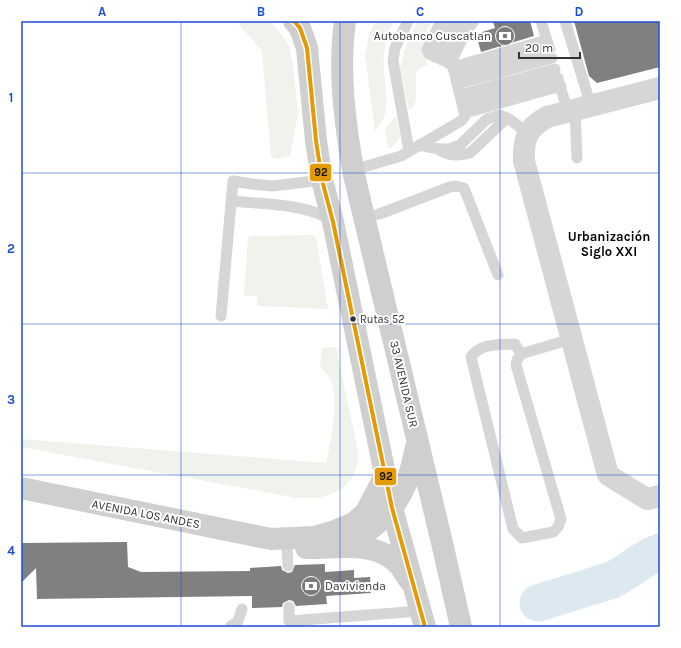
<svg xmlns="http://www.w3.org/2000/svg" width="681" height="648" viewBox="0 0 681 648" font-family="Karla,sans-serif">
<rect width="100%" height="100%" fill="#fff"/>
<path fill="#f0f2ec" d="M236 21H270L283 36 289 47 293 64 298 114 290 156 278 159 271 157 262 51Z
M375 21H393C389 32 385 42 384 54 381 78 396 112 375 131L365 55 369 35Z
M417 21H432C422 39 422 45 427 65L420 68 416 72V98L414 106 409 110 400 69 405 48Z
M396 116 400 136 394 146 388 148 385 129Z
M314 235 316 238 328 309 257 306V296L244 295 248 238 251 236Z
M336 347 358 452C359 472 350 486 331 494 321 499 308 498 297 498L21 447V439L326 463C331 445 338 401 332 383 330 377 324 371 320 366L322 348Z"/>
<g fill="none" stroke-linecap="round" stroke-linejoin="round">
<path stroke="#dce9f0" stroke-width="37" d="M538 603 612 580C629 572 642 558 660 552"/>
</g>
<path fill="#808080" d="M493 21H530L534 36 481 52 476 34 495 28Z
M574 21H660V67L597 83 589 76Z
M127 542 128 567 141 572 250 571V568L281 566 282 570 288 573 292 572 295 565 325 564V572L354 570V578L370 577 371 593 326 596 327 604 296 606 293 601 289 600 283 603 282 607 252 608V596L37 599 36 568 21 583V543Z"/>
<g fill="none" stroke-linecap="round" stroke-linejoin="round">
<path stroke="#d6d6d6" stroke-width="11" d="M408 21 395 48 393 61 409 151
M541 21 549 47
M565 21 591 106
M435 57 453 21
M442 60 464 21
M450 64 466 31 474 21
M453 67 547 40
M455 75 550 49
M558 79 568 112
M457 84 552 58
M460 95 555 69
M462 103 558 78
M575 110 577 158
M465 113 561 86
M419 145 439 149H449L460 145 487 119 500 115 511 120 528 134
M441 151C451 156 459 156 470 153L507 118
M353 170 401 156 461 121 465 116 453 67 447 62 429 54 427 50 441 21
M232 201C259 204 311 204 332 221
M365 218 382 213 450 187 456 186 464 188 498 275
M221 316 233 181 252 184 273 186 322 180
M521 354 515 344C500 345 480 343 471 357L513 529 522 538 553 532 558 527 561 519 516 365 517 360 521 354 571 339
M287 548 288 566
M289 607V621L420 611
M230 627 238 621 242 609"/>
<path stroke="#d6d6d6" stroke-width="22" d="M660 88 547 117C527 128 523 139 524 161L608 475 647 499 660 496"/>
<path stroke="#cfcfcf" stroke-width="22" d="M294 21 300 28 307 48 316 141 322 180 333 222 392 508 425 627
M345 21C338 72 345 125 354 175L443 547 461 627
M21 488 271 539 314 537 335 531 354 523 366 512 385 476
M345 546C369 532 392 515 404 488 411 475 413 458 417 444
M306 548C337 549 375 539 399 565 403 570 406 576 410 581"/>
<defs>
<path id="bus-1" d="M294 21 300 28 307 48 316 141 322 180 333 222 392 508 425 627"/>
</defs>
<use href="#bus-1" stroke="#fff" stroke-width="7"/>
<use href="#bus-1" stroke="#e39a05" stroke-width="4"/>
</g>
<path fill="none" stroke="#1d4ed8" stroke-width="1" stroke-opacity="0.55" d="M181 21V627M340 21V627M500 21V627M21 173H660M21 324H660M21 475H660"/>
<defs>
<symbol id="bank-disc" viewBox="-11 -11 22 22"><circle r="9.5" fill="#7a7a7a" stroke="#fff"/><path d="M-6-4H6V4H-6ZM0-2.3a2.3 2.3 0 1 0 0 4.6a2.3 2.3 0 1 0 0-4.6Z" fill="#fff"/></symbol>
</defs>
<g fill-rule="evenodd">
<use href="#bank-disc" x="494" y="25" width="22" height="22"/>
<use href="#bank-disc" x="300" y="575" width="22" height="22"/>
</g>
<circle fill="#323232" stroke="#fff" stroke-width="1.5" cx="353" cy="319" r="3.5"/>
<g text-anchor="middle" stroke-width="4" stroke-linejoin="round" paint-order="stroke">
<g font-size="11" fill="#323232" stroke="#fff" text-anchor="start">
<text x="360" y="323">Rutas 52</text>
</g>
<g font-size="12" fill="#323232" stroke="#fff" text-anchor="end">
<text x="491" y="40">Autobanco Cuscatlan</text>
<text x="325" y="590" text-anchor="start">Davivienda</text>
</g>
<g font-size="12" fill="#323232" stroke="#fff">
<text transform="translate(404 384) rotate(77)" y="4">33 AVENIDA SUR</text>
<text transform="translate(146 514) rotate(11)" y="4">AVENIDA LOS ANDES</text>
</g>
<g font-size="13" font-weight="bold" fill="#000" stroke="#fff">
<text x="609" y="241">Urbanización<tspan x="609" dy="15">Siglo XXI</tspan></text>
</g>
</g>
<g stroke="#fff" stroke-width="1.5">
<rect x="309" y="163" width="23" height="19" rx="4" fill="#e39a05"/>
<rect x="374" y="467" width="23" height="19" rx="4" fill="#e39a05"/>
</g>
<g font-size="11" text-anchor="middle" font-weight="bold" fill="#111">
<text x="321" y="176">92</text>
<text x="386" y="480">92</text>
</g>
<rect width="681" height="648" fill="none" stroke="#ffffff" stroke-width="44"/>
<path d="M519 52v6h61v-6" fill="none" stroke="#323232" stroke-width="2"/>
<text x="525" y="52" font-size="12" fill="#323232" stroke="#ffffff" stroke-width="3" paint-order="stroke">20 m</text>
<rect x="22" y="22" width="637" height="604" fill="none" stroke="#1d4ed8" stroke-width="1.5"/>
<g font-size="13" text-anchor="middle" font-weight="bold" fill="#1d4ed8">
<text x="102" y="16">A</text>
<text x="261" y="16">B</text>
<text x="420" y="16">C</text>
<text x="579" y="16">D</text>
<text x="11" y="102">1</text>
<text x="11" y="253">2</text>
<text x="11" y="404">3</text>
<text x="11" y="555">4</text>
</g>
</svg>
